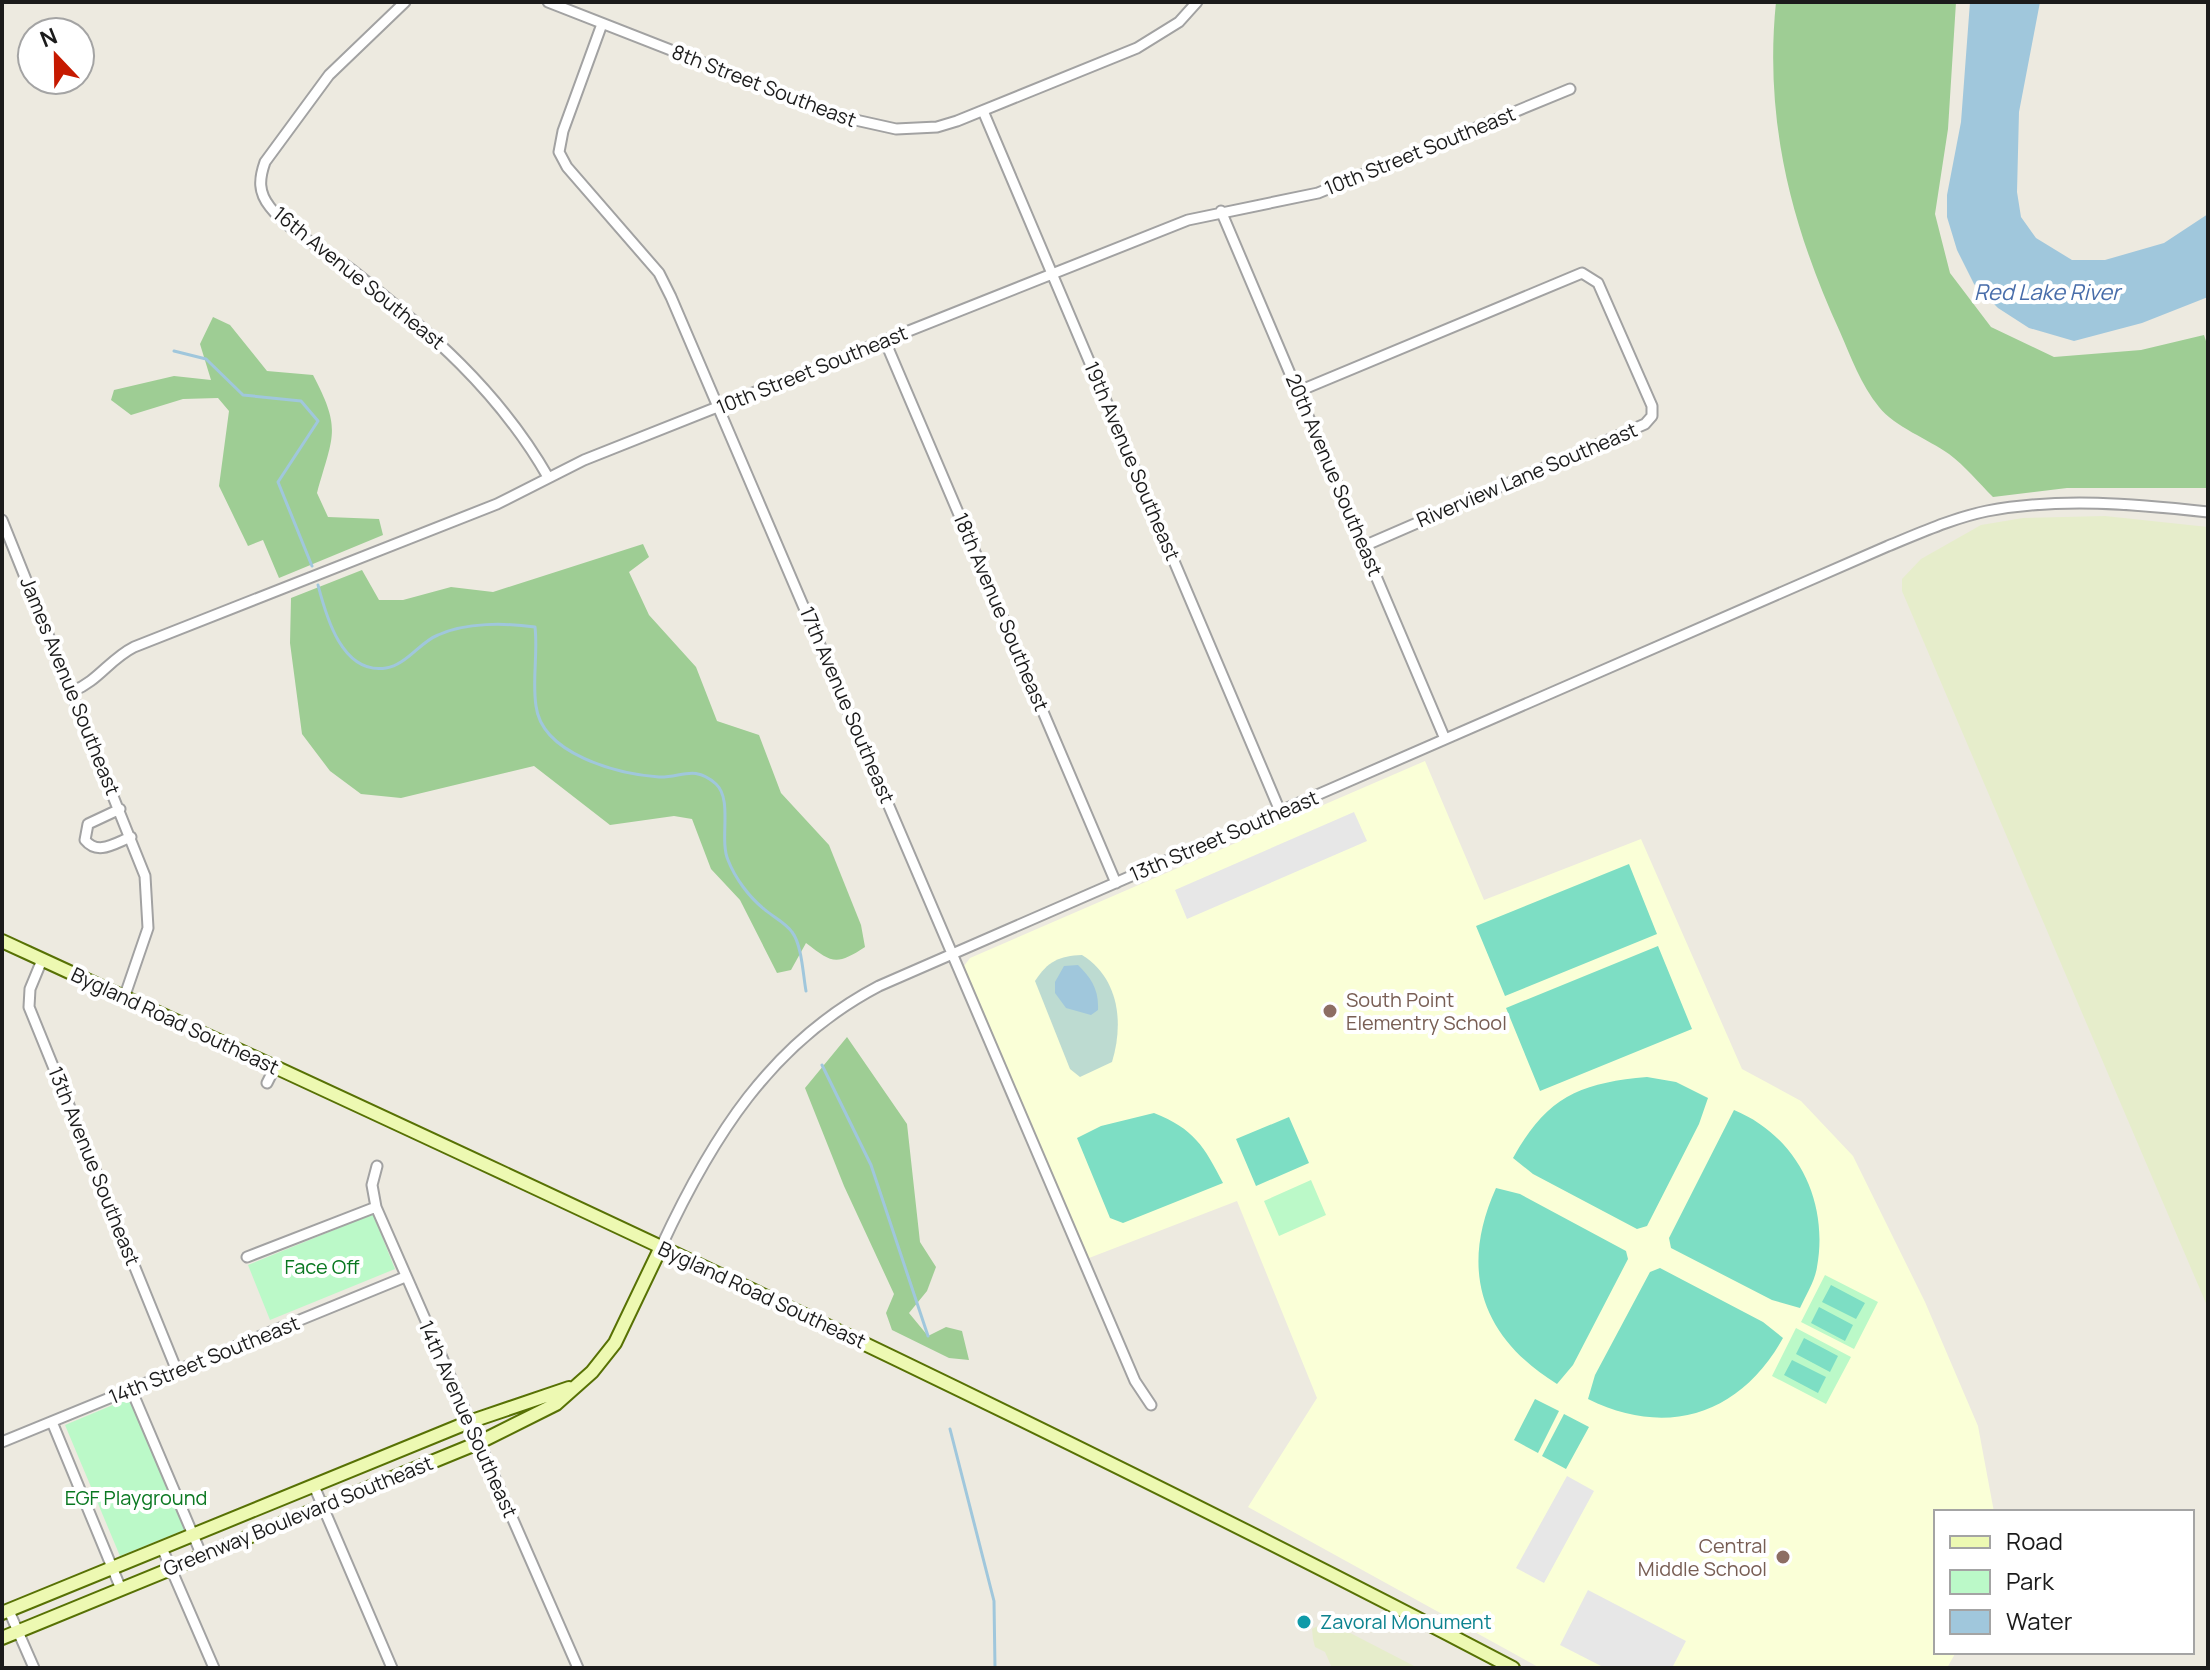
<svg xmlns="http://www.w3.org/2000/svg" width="2210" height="1670" viewBox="0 0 2210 1670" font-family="Manrope,sans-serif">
<rect width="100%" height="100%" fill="#edeae0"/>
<path fill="#faffd7" d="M1425 761 1484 900 1641 839 1742 1069 1801 1101 1853 1156 1925 1302 1978 1426 1994 1512H1936V1652H1956L1947 1668H1540L1248 1507 1317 1398 1237 1201 1089 1258 964 966 970 958Z"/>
<path fill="#e6edcb" d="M2105 516 2208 527V1308L1902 591V579L1921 559 1981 525 2023 518Z
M1327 1621 1418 1668H1332L1325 1652 1315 1647 1313 1639 1312 1629Z"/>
<path fill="#9ecd94" d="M1776 2H1956L1948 129 1935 214 1950 273 1991 327 2054 357 2141 350 2204 335 2208 347 2206 488H2067L1993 497C1979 483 1965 466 1949 454 1928 439 1895 427 1879 407 1861 385 1851 357 1840 332 1791 225 1764 120 1776 2Z
M213 317 230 325 267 371 313 375C342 430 333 435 317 493L328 517 379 519 383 535 279 578 263 540 248 546 219 486 229 411 218 398 183 399 131 415 111 400 114 390 174 376 211 380 200 344Z
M643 544 649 557 629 572 649 615 696 667 717 721 759 735 781 793 829 845 861 925 865 947C836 966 832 963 806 943L791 970 777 973 740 900 711 869 692 819 674 816 610 825 534 766 401 798 361 794 330 771 302 734 290 643 291 598 362 570 379 600H403L451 587 493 592Z
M847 1037 907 1124 920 1242 936 1267 927 1291 909 1313 928 1336 946 1327 962 1331 969 1360 949 1358 892 1330 886 1313 894 1294 844 1186 805 1088Z"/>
<path fill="#bddbd1" d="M1082 955C1119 978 1124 1023 1112 1062L1080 1077 1070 1069 1035 981C1048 961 1059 956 1082 955Z"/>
<path fill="#bbf9c8" d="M1311 1180 1326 1215 1279 1236 1264 1201Z
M373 1214 395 1269 270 1320 248 1265Z
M1825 1275 1878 1302 1854 1349 1801 1322Z
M1796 1328 1851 1357 1826 1404 1772 1376Z
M132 1397 189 1528 120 1556 65 1425Z"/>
<path fill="#7ddec4" d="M1629 864 1657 934 1505 996 1476 926Z
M1658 946 1692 1029 1540 1091 1506 1008Z
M1647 1077 1676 1082 1708 1098 1699 1124 1647 1226 1637 1229 1533 1174 1513 1158C1547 1097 1579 1083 1647 1077Z
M1734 1110C1797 1136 1829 1201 1817 1267 1815 1281 1806 1295 1800 1308L1772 1300 1671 1248 1669 1238Z
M1154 1113C1194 1129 1204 1146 1223 1183L1123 1223 1110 1218 1077 1138 1101 1126Z
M1289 1117 1309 1163 1256 1186 1236 1139Z
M1496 1188 1520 1194 1626 1251 1628 1259 1573 1365 1557 1384C1481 1337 1459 1270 1496 1188Z
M1660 1268 1763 1322 1783 1338C1740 1415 1667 1438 1588 1399L1595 1375 1650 1272Z
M1831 1285 1865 1303 1856 1319 1822 1302Z
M1819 1307 1853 1325 1845 1341 1811 1323Z
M1804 1338 1838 1356 1830 1372 1796 1354Z
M1792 1360 1826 1377 1818 1393 1784 1375Z
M1535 1399 1559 1411 1538 1453 1514 1440Z
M1564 1414 1589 1427 1566 1469 1542 1456Z"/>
<path fill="#e7e7e7" d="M1354 812 1367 841 1187 919 1175 890Z
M1567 1476 1594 1491 1544 1583 1516 1568Z
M1588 1590 1686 1641 1672 1668H1605L1560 1645Z"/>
<path fill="#a0c7dc" d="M1970 2H2040L2019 112 2017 192 2021 217 2036 238 2072 260H2105L2164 243 2208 214V297L2142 323 2074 341 2029 328 1998 308 1974 284 1957 250 1947 217V195L1961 122Z
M1078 965C1091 978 1099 989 1098 1010L1091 1015 1066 1008 1055 993V982L1064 966Z"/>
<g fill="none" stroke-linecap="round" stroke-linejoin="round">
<path stroke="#a0c7dc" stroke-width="3" d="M174 351 206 359 243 395 301 401 318 421 278 482 312 566
M318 585C326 616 342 675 386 668 406 665 420 642 438 635 466 622 506 623 535 627 538 654 532 680 536 706 542 754 617 774 659 777 681 778 694 764 716 784 733 800 719 839 728 860 735 878 749 897 764 909 773 917 785 922 792 932 802 945 803 975 806 991
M822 1065 871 1165 928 1336
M950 1429 994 1601 995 1668"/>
<defs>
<path id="street" d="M405 2 329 75 265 162C259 179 258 192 270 207 290 233 326 250 352 270 429 331 499 391 548 477
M548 2 842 117 896 129 937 127 957 121 1137 48 1179 22 1197 2
M602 24 563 131 559 152 567 167 659 273 671 297 1135 1381 1151 1405
M983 111 1280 811
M1221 211 1445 739
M885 341 1116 883
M1299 391 1582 273 1598 283 1652 406V416L1645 424 1364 546
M2 520 145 876 148 928 124 998
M73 691C98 681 110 659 134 647L497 504 584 460 1188 220 1318 193 1570 89
M120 809 88 824 85 840C98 856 115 843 131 837
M42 960 30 989 29 1007 177 1371
M267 1083 275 1067
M377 1166 372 1185 376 1207 578 1668
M661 1247C711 1139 770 1043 879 986L1888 546C1920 533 1953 518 1987 511 2060 497 2135 504 2208 512
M247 1257 376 1207
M131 1389 202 1556
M52 1422 121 1589
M2 1442 405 1277
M314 1486 392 1668
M162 1548 214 1668
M9 1611 34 1668"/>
<path id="secondary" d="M2 941C510 1175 1017 1408 1513 1668
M2 1613 469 1422 569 1388
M2 1638 478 1443 556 1404 592 1372 615 1343 661 1247"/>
</defs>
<use href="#street" stroke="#a2a2a2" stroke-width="13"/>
<use href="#secondary" stroke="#577104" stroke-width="16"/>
<use href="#street" stroke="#fff" stroke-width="9"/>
<use href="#secondary" stroke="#edf9b2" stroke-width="12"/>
</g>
<g fill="#8d6e63" stroke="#fff" stroke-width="3">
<circle cx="1330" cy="1011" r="8"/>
<circle cx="1783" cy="1557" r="8"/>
</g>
<circle fill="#0f9aa8" stroke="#fff" stroke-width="3" cx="1304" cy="1622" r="8"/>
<g text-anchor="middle" stroke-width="8" stroke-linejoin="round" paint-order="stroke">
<g font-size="20" fill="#1b1b1b" stroke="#fff">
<text transform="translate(764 86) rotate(21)" y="7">8th Street Southeast</text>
<text transform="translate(1420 151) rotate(-22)" y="7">10th Street Southeast</text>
<text transform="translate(359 278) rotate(39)" y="7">16th Avenue Southeast</text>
<text transform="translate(812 370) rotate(-22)" y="7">10th Street Southeast</text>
<text transform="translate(1132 461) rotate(67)" y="7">19th Avenue Southeast</text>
<text transform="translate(1334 475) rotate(67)" y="7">20th Avenue Southeast</text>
<text transform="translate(1527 475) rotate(-23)" y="7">Riverview Lane Southeast</text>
<text transform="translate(1001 612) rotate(67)" y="7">18th Avenue Southeast</text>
<text transform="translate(70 686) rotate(68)" y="7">James Avenue Southeast</text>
<text transform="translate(847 705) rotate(67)" y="7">17th Avenue Southeast</text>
<text transform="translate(1224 836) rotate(-23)" y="7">13th Street Southeast</text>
<text transform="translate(175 1021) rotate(25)" y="7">Bygland Road Southeast</text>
<text transform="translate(94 1166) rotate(68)" y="7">13th Avenue Southeast</text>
<text transform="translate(762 1295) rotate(25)" y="7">Bygland Road Southeast</text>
<text transform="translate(204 1360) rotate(-22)" y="7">14th Street Southeast</text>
<text transform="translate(468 1419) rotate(66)" y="7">14th Avenue Southeast</text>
<text transform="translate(298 1516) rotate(-22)" y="7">Greenway Boulevard Southeast</text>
</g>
<g font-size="20" fill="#785e54" stroke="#fff" text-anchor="start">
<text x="1346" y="1007">South Point<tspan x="1346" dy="23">Elementry School</tspan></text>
<text x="1767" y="1553" text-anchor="end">Central<tspan x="1767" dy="23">Middle School</tspan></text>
</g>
<g font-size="20" fill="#0a7821" stroke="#fff">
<text x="322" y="1274">Face Off</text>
<text x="136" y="1505">EGF Playground</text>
</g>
<g font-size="20" fill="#0d838f" stroke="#fff" text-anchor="start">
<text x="1320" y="1629">Zavoral Monument</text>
</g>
<g font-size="22" font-style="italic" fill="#486daa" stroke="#fff">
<text x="2047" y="300">Red Lake River</text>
</g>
</g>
<rect width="2210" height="1670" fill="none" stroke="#1b1b1b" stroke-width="8"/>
<rect x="1934" y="1510" width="260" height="144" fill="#ffffff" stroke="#a4a4a4" stroke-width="2"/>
<rect x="1950" y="1536" width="40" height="12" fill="#edf9b2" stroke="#a4a4a4" stroke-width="2"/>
<text x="2006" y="1550" font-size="24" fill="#1b1b1b">Road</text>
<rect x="1950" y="1570" width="40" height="24" fill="#bbf9c8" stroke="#a4a4a4" stroke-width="2"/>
<text x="2006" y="1590" font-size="24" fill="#1b1b1b">Park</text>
<rect x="1950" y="1610" width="40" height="24" fill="#a0c7dc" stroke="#a4a4a4" stroke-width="2"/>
<text x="2006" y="1630" font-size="24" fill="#1b1b1b">Water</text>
<g transform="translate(56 56) rotate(338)"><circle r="38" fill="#ffffff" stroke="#a4a4a4" stroke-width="2"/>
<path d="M0-6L14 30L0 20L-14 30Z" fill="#c61900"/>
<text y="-12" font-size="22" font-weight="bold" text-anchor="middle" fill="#1b1b1b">N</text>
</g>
</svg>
